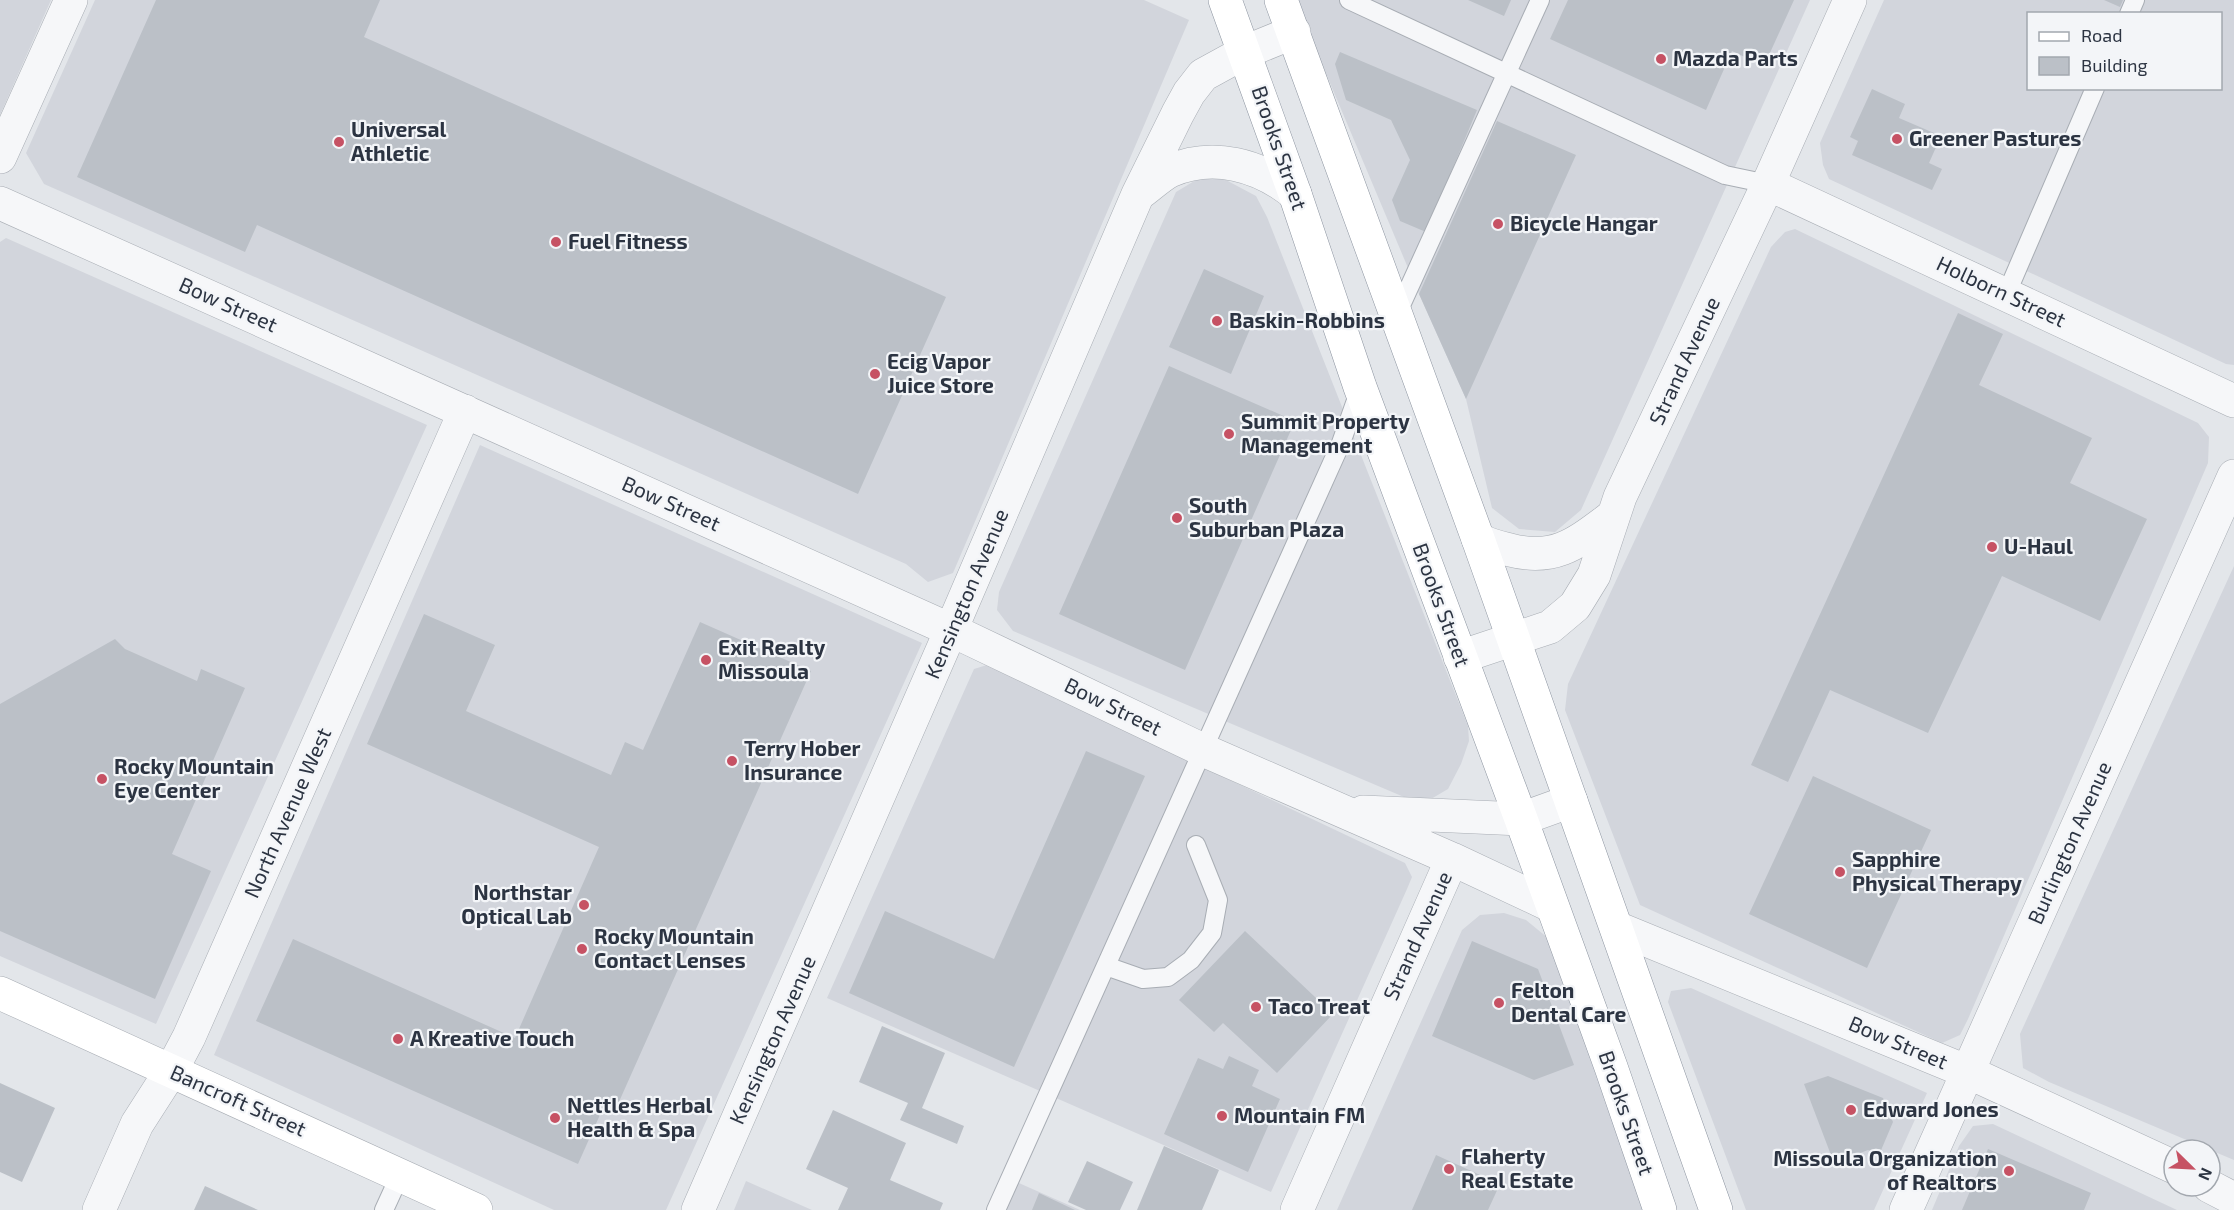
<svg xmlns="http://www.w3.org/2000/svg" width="2234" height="1210" viewBox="0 0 2234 1210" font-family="'Exo 2',sans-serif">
<rect width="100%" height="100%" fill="#e3e6ea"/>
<path fill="#d2d5dc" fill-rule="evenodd" d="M0 0H51L0 115Z
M95 0H1144L1189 20 953 573 928 582 906 564 44 184 26 153Z
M1295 0H1810L1581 510 1555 532 1519 529 1492 508 1466 399 1419 294Z
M1884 0H2234V365L2226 364 1829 179 1823 165 1820 143ZM2028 14H2220V88H2028Z
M1201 177 1224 179 1256 196 1267 217 1468 726 1469 741 1461 764 1448 789 1431 799 1404 797 1013 631 997 610 999 592 1176 192Z
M1795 229 2198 423 2209 437 2208 463 1968 1019 1960 1035 1942 1043 1640 905 1565 710 1568 684 1771 247 1785 232Z
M6 238 427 425 156 1024 0 956V242Z
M480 445 922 643 666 1210H554L214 1055Z
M2234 566V1160L2049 1082 2023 1068 2020 1034Z
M987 665 1405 863 1412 877 1407 889 1271 1192 827 998 974 669Z
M1504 913 1526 920 1554 943 1648 1210H1337L1462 930 1480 915Z
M1691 988 1927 1093 1874 1210H1746L1668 1002 1671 991Z
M1993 1124 2177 1210H1932L1959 1146 1973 1126Z
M1010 1179 1080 1210H997Z
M746 1181 812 1210H734Z"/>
<path fill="#bbc0c7" d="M156 0H380L364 37 946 297 858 494 257 225 245 252 77 177Z
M1468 0H1511L1504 16Z
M1568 0H1794L1764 66 1732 51 1706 110 1550 39Z
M2104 0H2123L2120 7Z
M1340 52 1477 110 1426 232 1400 221 1392 200 1410 160 1391 120 1346 100 1335 64Z
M1872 89 1905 104 1899 118 1941 136 1929 163 1942 169 1932 190 1852 155 1858 141 1850 137Z
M1497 121 1576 155 1466 399 1419 294Z
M1204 269 1264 296 1231 374 1169 347Z
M1958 313 2003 334 1979 385 2092 438 2070 483 2147 519 2100 621 2002 576 1928 733 1830 690 1788 782 1751 765Z
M1169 366 1295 421 1185 670 1059 614Z
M424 614 495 645 466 711 611 775 625 742 643 750 700 622 811 671 618 1104 607 1099 578 1164 256 1021 293 939 515 1038 599 847 367 744Z
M115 639 125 649 197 681 201 669 245 688 172 854 211 871 155 999 0 931V704Z
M1086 751 1145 776 1014 1067 849 993 885 911 994 959Z
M1813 776 1931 830 1867 968 1749 914Z
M1245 931 1333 1014 1277 1073 1223 1023 1214 1032 1179 1000Z
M1472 941 1538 969 1574 1065 1534 1080 1432 1036Z
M882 1026 945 1053 922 1108 964 1126 957 1144 900 1120 908 1103 859 1082Z
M1229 1056 1259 1070 1252 1086 1280 1099 1248 1172 1164 1134 1198 1058 1223 1069Z
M1828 1076 1883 1098 1893 1122 1879 1155 1868 1150 1834 1163 1804 1084Z
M0 1083 55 1108 22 1182 0 1172Z
M833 1110 906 1143 890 1180 943 1203 940 1210H838L848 1188 806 1169Z
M1164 1146 1219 1170 1202 1210H1137Z
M1988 1149 2091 1193 2084 1210H1962Z
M1436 1155 1500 1184 1488 1210H1412Z
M1087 1161 1133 1182 1120 1210H1086L1068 1202Z
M205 1186 258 1210H194Z
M1039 1193 1075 1210H1032Z"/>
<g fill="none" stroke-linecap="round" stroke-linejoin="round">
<defs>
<path id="lane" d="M1349 0 1725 175 1768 184
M2129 14 2135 0
M2006 295 2095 88
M1397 314 1540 0
M1106 966 1143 979 1168 977 1191 960 1212 933 1218 900 1196 845
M384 1210 400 1175
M996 1210 1341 443 1360 389"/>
<path id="street" d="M0 157 71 0
M1768 184 2234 401
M1140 193C1150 186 1160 176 1170 171 1213 152 1260 165 1295 194
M0 203 951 630 1203 750 1452 859 1552 906
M1478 539C1488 545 1498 547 1510 550 1556 562 1578 542 1613 516
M1460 657 1550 627 1575 606 1594 575 1620 497 1768 184 1850 0
M1363 812 1521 819 1571 801
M1617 928 1968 1072 2174 1167
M2209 1186 2234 1199
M99 1210 137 1124 171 1071 189 1037 465 411
M698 1210 951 630 1138 194 1178 113 1189 93 1203 75 1245 52 1294 32
M1297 1210 1452 859
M1906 1210 2234 476"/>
<path id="secondary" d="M0 993 476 1210"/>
<path id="highway" d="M1225 0 1295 194 1360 387 1521 819 1611 1067 1660 1210
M1281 0 1478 539 1716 1210"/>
</defs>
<use href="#lane" stroke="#a8adb4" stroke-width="20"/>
<use href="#street" stroke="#a8adb4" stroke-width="34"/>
<use href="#secondary" stroke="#a8adb4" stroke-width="34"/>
<use href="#highway" stroke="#8c94a0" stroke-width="34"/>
<use href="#lane" stroke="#f6f7f9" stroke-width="18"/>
<use href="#street" stroke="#f6f7f9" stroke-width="33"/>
<use href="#secondary" stroke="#fff" stroke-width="33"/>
<use href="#highway" stroke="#fff" stroke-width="33"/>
</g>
<g fill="#c65264" stroke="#f3f5f8" stroke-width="2">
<circle cx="1661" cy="59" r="6"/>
<circle cx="1897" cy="139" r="6"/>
<circle cx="339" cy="142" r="6"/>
<circle cx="1498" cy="224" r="6"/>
<circle cx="556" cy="242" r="6"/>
<circle cx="1217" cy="321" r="6"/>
<circle cx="875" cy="374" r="6"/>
<circle cx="1229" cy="434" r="6"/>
<circle cx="1177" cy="518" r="6"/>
<circle cx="1992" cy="547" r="6"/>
<circle cx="706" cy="660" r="6"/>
<circle cx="732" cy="761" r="6"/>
<circle cx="102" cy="779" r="6"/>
<circle cx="1840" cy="872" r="6"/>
<circle cx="584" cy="905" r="6"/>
<circle cx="582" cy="949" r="6"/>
<circle cx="1499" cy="1003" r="6"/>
<circle cx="1256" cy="1007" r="6"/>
<circle cx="398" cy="1039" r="6"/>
<circle cx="1851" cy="1110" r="6"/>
<circle cx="1222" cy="1116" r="6"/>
<circle cx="555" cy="1118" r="6"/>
<circle cx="1449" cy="1169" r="6"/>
<circle cx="2009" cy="1171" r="6"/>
</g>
<g text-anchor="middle" stroke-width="4.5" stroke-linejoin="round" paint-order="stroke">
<g font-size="21" font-weight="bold" fill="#2c3442" stroke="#f3f5f8" text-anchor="start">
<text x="1673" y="66">Mazda Parts</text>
<text x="351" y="137">Universal<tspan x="351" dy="24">Athletic</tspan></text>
<text x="1909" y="146">Greener Pastures</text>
<text x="1510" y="231">Bicycle Hangar</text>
<text x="568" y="249">Fuel Fitness</text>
<text x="1229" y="328">Baskin-Robbins</text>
<text x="887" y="369">Ecig Vapor<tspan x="887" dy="24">Juice Store</tspan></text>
<text x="1241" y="429">Summit Property<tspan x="1241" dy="24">Management</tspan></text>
<text x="1189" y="513">South<tspan x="1189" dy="24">Suburban Plaza</tspan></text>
<text x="2004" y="554">U-Haul</text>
<text x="718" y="655">Exit Realty<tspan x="718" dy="24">Missoula</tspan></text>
<text x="744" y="756">Terry Hober<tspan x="744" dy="24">Insurance</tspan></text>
<text x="114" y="774">Rocky Mountain<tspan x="114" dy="24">Eye Center</tspan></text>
<text x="1852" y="867">Sapphire<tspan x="1852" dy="24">Physical Therapy</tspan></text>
<text x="572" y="900" text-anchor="end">Northstar<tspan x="572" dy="24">Optical Lab</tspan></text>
<text x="594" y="944">Rocky Mountain<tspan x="594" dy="24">Contact Lenses</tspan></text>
<text x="1511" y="998">Felton<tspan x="1511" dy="24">Dental Care</tspan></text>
<text x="1268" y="1014">Taco Treat</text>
<text x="410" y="1046">A Kreative Touch</text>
<text x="567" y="1113">Nettles Herbal<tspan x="567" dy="24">Health &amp; Spa</tspan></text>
<text x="1863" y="1117">Edward Jones</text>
<text x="1234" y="1123">Mountain FM</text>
<text x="1461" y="1164">Flaherty<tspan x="1461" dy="24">Real Estate</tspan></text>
<text x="1997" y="1166" text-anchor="end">Missoula Organization<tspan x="1997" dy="24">of Realtors</tspan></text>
</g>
<g font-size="21" fill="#2c3442" stroke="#f3f5f8">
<text transform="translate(1279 148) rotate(71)" y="7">Brooks Street</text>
<text transform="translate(2001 292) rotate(25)" y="7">Holborn Street</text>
<text transform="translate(228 305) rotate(24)" y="7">Bow Street</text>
<text transform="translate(1685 361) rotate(-65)" y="7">Strand Avenue</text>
<text transform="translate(671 504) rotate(24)" y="7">Bow Street</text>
<text transform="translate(967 594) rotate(-67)" y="7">Kensington Avenue</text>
<text transform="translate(1441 605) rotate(70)" y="7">Brooks Street</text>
<text transform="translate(1113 707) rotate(26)" y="7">Bow Street</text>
<text transform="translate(288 813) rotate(-66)" y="7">North Avenue West</text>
<text transform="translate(2070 843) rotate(-66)" y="7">Burlington Avenue</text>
<text transform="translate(1418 936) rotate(-66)" y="7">Strand Avenue</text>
<text transform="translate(773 1040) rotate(-66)" y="7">Kensington Avenue</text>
<text transform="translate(1898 1043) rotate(23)" y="7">Bow Street</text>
<text transform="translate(238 1101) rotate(24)" y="7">Bancroft Street</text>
<text transform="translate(1626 1113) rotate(71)" y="7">Brooks Street</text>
</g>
</g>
<rect x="2027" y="12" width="195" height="78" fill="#f3f5f8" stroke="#a3a8af" stroke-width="1.5"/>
<rect x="2039" y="32" width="30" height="9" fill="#ffffff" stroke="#a3a8af" stroke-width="1.5"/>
<text x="2081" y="42" font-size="18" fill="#2c3442">Road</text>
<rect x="2039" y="57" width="30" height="18" fill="#bbc0c7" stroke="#a3a8af" stroke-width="1.5"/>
<text x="2081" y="72" font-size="18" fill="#2c3442">Building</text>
<g transform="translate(2192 1168) rotate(114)"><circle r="28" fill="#f3f5f8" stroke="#a3a8af" stroke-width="1.5"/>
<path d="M0-4.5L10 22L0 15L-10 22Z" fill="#c65264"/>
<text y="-9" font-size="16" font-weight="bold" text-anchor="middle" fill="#2c3442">N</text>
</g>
</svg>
